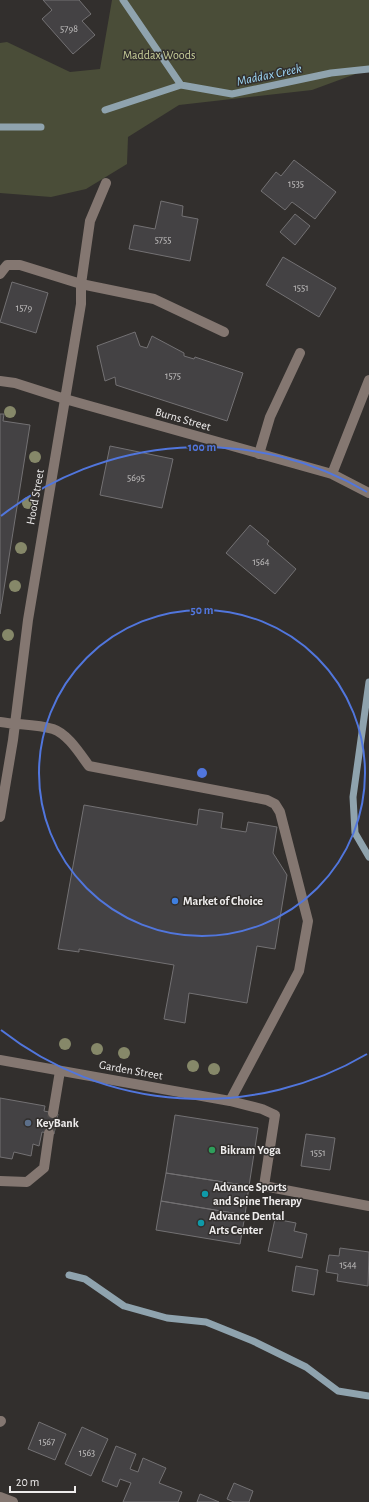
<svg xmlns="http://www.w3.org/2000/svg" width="369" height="1502" viewBox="0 0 369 1502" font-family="'Alegreya Sans',sans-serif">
<rect width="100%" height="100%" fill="#322f2d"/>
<path fill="#4a4d38" d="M112 0H369V69L312 90 179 105 128 137 127 164 86 189 51 197 0 193V43L7 42 70 72 100 69Z"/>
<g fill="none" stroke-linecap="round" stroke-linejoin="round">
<path stroke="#8fa3ae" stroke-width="7" d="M123 0 181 85
M105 110 181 85 232 94 331 73 369 69
M0 127H41
M369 682 353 797 355 833 369 857
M69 1275 85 1279 124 1306 167 1318 206 1322 253 1341 306 1367 338 1391 369 1396"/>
</g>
<path fill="#444244" stroke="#737173" d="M43 0H79L91 14 82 21 95 35 73 54 42 19 52 10Z
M294 160 336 192 315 219 292 202 285 210 261 191 276 172 281 176Z
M161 201 183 206 182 216 198 219 190 261 129 249 134 225 155 229Z
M295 214 310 226 295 245 280 232Z
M283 257 336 288 319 317 266 285Z
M12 282 48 293 36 333 0 322Z
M135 332 140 346 147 348 152 336 184 353V356L194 359 195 357 243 373 227 421 116 385 115 377 105 381 97 346Z
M0 414H4L3 421 30 425 0 614Z
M110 446 173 459 162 508 100 495Z
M250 525 269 541 267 544 296 569 275 594 226 553Z
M84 805 197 825 199 809 223 813 221 828 246 832 248 822 277 827 273 853 287 875 275 949 257 946 247 1003 189 993 185 1023 164 1019 174 965 79 949V952L58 949Z
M0 1098 45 1106 44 1111 58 1114 54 1134 42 1132 39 1146 33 1144 31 1156 14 1152 12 1159 0 1157Z
M175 1115 258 1128 249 1186 166 1173Z
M306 1134 335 1138 330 1170 301 1166Z
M166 1173 249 1186 245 1215 161 1201Z
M161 1201 245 1215 240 1244 156 1230Z
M275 1219 296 1223 294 1231 307 1234 302 1258 268 1251Z
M340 1248 369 1252 368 1286 337 1281 338 1274 326 1272 329 1255 339 1256Z
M296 1266 318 1270 314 1295 292 1291Z
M39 1422 66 1434 55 1460 28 1449Z
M82 1427 108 1439 91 1476 65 1464Z
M116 1446 136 1454 130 1469 138 1472 143 1458 166 1468 159 1483 182 1492 178 1502H123L131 1483 120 1479 117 1487 102 1481Z
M234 1483 253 1491 249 1502H234L227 1499Z
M200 1494 219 1502H197Z"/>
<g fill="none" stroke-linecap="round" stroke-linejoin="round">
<path stroke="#4e4b4a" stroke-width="10" stroke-dasharray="10 5" stroke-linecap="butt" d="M49 1133 53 1113"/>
<path stroke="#847771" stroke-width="10" d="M0 274 7 265H20L81 284 154 299 224 332
M0 381 15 383 65 399 332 474 369 493
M259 454 270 417 300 353
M332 474 369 380
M0 722C17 725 36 724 53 729 68 734 80 754 89 766L267 800 275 804 280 812 308 921 299 971 230 1101
M0 817 13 740 28 620 81 304V284L90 221 106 183
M0 1060 230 1101 262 1109 275 1115 264 1186 369 1206
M53 1113 60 1071
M0 1181 27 1182 44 1168 49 1133
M0 1422 1 1421
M0 1497 13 1502"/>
</g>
<g fill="#868869">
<circle cx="10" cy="412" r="6"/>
<circle cx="35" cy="457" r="6"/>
<circle cx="28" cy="503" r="6"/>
<circle cx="21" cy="548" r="6"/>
<circle cx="15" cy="586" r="6"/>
<circle cx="8" cy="635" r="6"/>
<circle cx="65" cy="1044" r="6"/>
<circle cx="97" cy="1049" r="6"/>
<circle cx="124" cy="1053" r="6"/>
<circle cx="193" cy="1066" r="6"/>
<circle cx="214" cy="1069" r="6"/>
</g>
<g fill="none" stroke="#5176dd" stroke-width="2">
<circle cx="202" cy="773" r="163"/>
<path d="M367 1054A326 326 0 0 1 1 1030M1 516A326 326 0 0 1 367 492"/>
</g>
<circle fill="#3f7fe0" stroke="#322f2d" stroke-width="1.5" cx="175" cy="901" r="4"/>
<circle fill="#5c6f8a" stroke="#322f2d" stroke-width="1.5" cx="28" cy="1123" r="4"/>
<circle fill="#2e9e5b" stroke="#322f2d" stroke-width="1.5" cx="212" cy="1150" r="4"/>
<g fill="#0f9aa8" stroke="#322f2d" stroke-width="1.5">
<circle cx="205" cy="1194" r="4"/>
<circle cx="201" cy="1223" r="4"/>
</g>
<g text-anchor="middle" stroke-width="3" stroke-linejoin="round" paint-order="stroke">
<g font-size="10" fill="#c4c2c2">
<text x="69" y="32">5798</text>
<text x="296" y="187">1535</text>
<text x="163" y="243">5755</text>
<text x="301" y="291">1551</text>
<text x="24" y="311">1579</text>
<text x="173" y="379">1575</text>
<text x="136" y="481">5695</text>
<text x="261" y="565">1564</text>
<text x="318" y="1156">1551</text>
<text x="348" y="1268">1544</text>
<text x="47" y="1445">1567</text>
<text x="87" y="1456">1563</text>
</g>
<g font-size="12" fill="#cad09a" stroke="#322f2d">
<text x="159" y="59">Maddax Woods</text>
</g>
<g font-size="12" fill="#eeecec" stroke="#322f2d">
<text transform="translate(183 419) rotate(16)" y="4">Burns Street</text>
<text transform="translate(35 497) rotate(-80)" y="4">Hood Street</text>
<text transform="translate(131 1070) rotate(10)" y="4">Garden Street</text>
</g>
<g font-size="12" font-weight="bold" fill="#eeecec" stroke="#322f2d" text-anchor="start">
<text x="183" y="905">Market of Choice</text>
<text x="36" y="1127">KeyBank</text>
<text x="220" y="1154">Bikram Yoga</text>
<text x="213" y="1191">Advance Sports<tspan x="213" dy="14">and Spine Therapy</tspan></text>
<text x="209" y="1220">Advance Dental<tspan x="209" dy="14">Arts Center</tspan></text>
</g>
<g font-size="13" font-style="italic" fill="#9cd5f3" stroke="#322f2d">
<text transform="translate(269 74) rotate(-12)" y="5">Maddax Creek</text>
</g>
</g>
<circle cx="202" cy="773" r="6" fill="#5176dd" stroke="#322f2d" stroke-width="2"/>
<g font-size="12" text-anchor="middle" font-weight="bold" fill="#5176dd" stroke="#322f2d" stroke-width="3" stroke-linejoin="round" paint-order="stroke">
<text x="202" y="451">100 m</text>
<text x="202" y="614">50 m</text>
</g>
<path d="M10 1486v6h65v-6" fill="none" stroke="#eeecec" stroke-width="2"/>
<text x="16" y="1486" font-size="12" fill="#eeecec" stroke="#322f2d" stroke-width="3" paint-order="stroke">20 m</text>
</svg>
